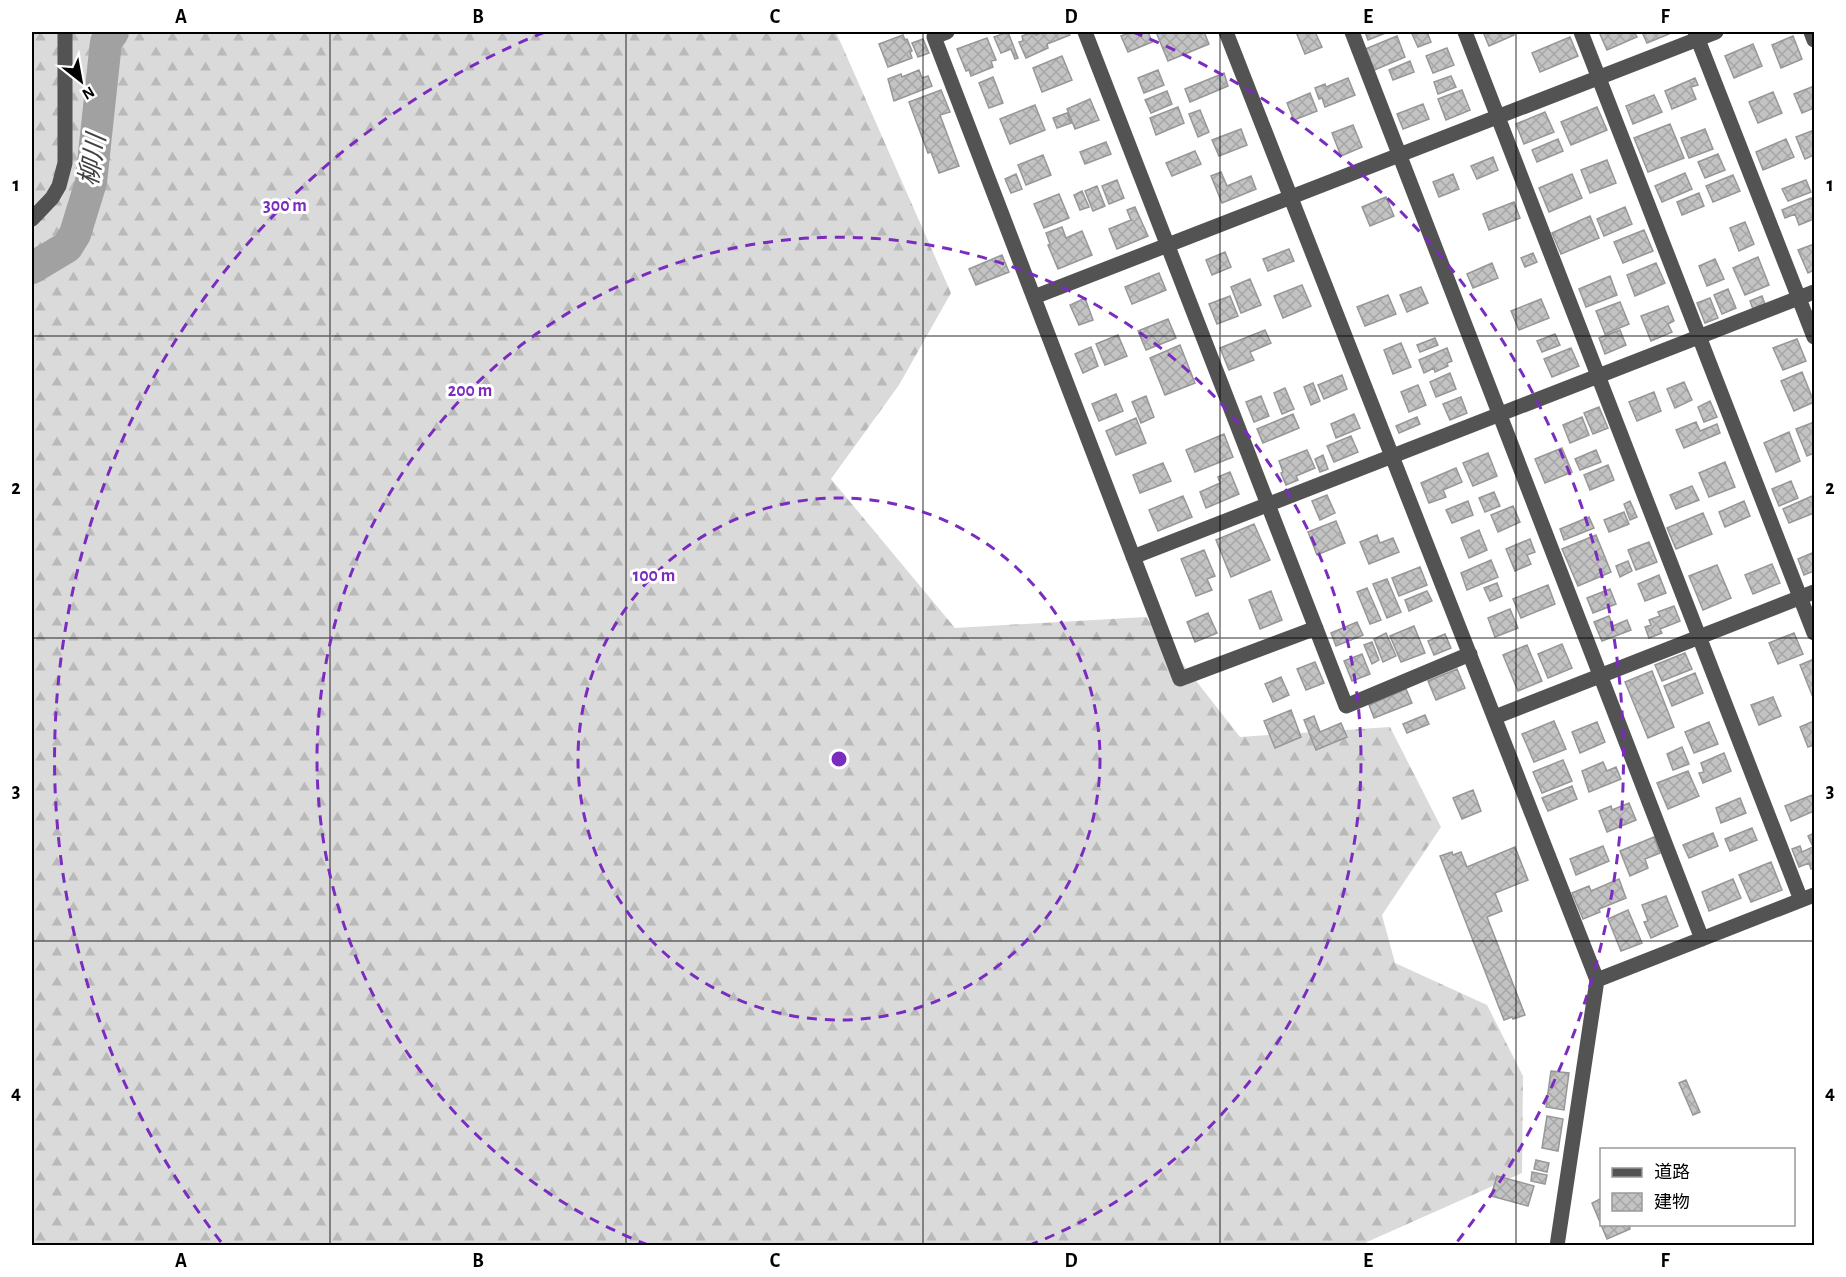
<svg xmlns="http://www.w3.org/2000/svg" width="1846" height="1277" viewBox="0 0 1846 1277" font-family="'Alegreya Sans','Noto Sans JP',sans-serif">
<defs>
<pattern id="forest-firs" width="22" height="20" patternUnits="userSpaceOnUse" patternTransform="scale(1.5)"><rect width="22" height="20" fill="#dadada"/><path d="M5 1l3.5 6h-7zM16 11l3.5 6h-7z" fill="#b9b9b9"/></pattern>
<pattern id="building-cross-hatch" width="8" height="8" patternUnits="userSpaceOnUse" patternTransform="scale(1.5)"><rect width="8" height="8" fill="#c3c3c3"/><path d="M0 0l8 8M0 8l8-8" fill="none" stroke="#a6a6a6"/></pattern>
</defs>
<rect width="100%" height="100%" fill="#fff"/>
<path fill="url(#forest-firs)" d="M32 32H836L951 293 899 385 831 479 955 628 1146 617 1240 737 1390 727 1441 827 1382 915 1395 963 1487 1005 1523 1076 1522 1173 1367 1242 1364 1246 32 1245Z"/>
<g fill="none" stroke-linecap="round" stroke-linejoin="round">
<path stroke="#a1a1a1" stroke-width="32" d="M32 268 67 247 75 234 91 182 106 42 113 32"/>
</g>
<path fill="url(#building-cross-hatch)" stroke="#979797" stroke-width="1.5" d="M1008 32 1018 58 1015 59 1011 49 1001 53 994 37Z
M1033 32 1036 35 1042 32H1069L1070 35 1047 44 1048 48 1026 58 1019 42 1023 41 1022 36Z
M1132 32H1148L1152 42 1128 52 1121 36Z
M1156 32H1204L1209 44 1168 61Z
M1296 32H1315L1322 47 1305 54Z
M1365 32H1388L1368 40Z
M1417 32H1427L1431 42 1418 47 1412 34Z
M1483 32H1513L1514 35 1489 46Z
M1599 32H1634L1637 37 1607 50Z
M1642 32H1669V34L1647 43Z
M903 35 905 40 907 39 912 51 910 52 912 58 888 67 879 44Z
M1397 36 1405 57 1372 71 1363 50Z
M1793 36 1802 59 1781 68 1772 45Z
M1570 37 1578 56 1540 72 1532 53Z
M987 38 996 60 991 61 993 67 971 76 969 70 966 71 957 49Z
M923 39 929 53 918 57 912 43Z
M1753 44 1762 66 1734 78 1725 56Z
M1447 48 1454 65 1433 73 1426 56Z
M1062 56 1072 80 1042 92 1033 68Z
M1410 61 1414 72 1393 80 1389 70Z
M919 70 922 78 928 76 932 86 894 101 888 79 901 74 902 77Z
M1158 70 1164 85 1144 93 1138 78Z
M1224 73 1228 86 1190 102 1185 89Z
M1451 76 1456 87 1438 94 1434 82Z
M993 77 1003 103 989 108 979 83Z
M1348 78 1355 95 1325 107 1322 98 1319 99 1315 88 1325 84 1326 87Z
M1695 78 1698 85 1691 87 1696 99 1672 109 1665 91Z
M1814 86V108L1802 113 1794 94Z
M941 90 950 112 940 115 959 166 939 173 931 152 928 153 909 102Z
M1462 90 1470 110 1446 120 1438 99Z
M1167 91 1172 104 1151 113 1145 100Z
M1773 92 1782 113 1758 123 1749 102Z
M1310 93 1317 111 1294 120 1287 103Z
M1654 95 1662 112 1633 124 1626 106Z
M1090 99 1099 120 1075 129 1067 109Z
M1423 104 1429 119 1403 129 1397 114Z
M1035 105 1045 130 1010 144 1000 119Z
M1178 107 1184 123 1156 135 1150 118Z
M1597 107 1607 130 1571 145 1561 122Z
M1200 110 1209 132 1198 137 1189 114Z
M1545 112 1554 132 1524 144 1516 124Z
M1067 113 1071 123 1057 128 1053 118Z
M1670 124 1684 158 1648 172 1634 138Z
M1353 125 1362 147 1341 156 1332 133Z
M1241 129 1247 145 1219 156 1212 140Z
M1705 129 1713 149 1689 158 1681 138Z
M1814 130V155L1805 159 1796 137Z
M1558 139 1563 151 1537 162 1532 150Z
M1786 139 1794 157 1763 170 1756 152Z
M1106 142 1111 154 1085 164 1080 152Z
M1195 151 1201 164 1172 176 1166 163Z
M1718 154 1725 170 1705 178 1698 162Z
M1043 155 1051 175 1026 185 1018 165Z
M1493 157 1498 170 1477 179 1471 166Z
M1607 160 1616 183 1590 193 1581 170Z
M1221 172 1227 186 1251 176 1256 189 1222 203 1211 176Z
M1685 173 1692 189 1662 202 1655 186Z
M1016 174 1022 189 1011 193 1005 179Z
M1453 174 1459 189 1439 197 1433 182Z
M1572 174 1582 198 1549 212 1539 188Z
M1733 175 1740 191 1713 202 1706 186Z
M1117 180 1124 198 1109 204 1102 186Z
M1806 180 1811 192 1788 201 1782 189Z
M1097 186 1105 206 1093 211 1085 191Z
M1082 191 1089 207 1080 210 1074 195Z
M1699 193 1704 206 1682 215 1677 202Z
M1059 194 1069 218 1044 228 1034 204Z
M1386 197 1394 216 1370 226 1362 207Z
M1811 198 1814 205V219L1799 225 1795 214 1785 218 1782 210Z
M1514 202 1520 218 1489 230 1483 214Z
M1135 207 1148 236 1117 249 1109 229 1131 220 1127 210Z
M1625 207 1632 224 1604 236 1597 219Z
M1590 216 1599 238 1561 254 1552 233Z
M1745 222 1754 244 1739 251 1730 228Z
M1062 227 1066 238 1082 231 1092 255 1058 269 1048 245 1050 244 1046 233Z
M1644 230 1653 251 1623 263 1614 242Z
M1814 244V270L1808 273 1798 250Z
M1289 249 1294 261 1268 271 1263 259Z
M1225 252 1231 267 1212 275 1206 260Z
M1533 253 1537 262 1525 267 1521 258Z
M1002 255 1009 272 976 285 969 269Z
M1758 257 1769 285 1745 295 1733 268Z
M1715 259 1724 279 1707 286 1699 266Z
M1492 263 1498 278 1473 288 1467 274Z
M1656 263 1665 283 1635 296 1627 275Z
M1159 273 1166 290 1132 304 1125 287Z
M1610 276 1617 295 1586 307 1579 289Z
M1250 279 1261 305 1241 313 1231 287Z
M1302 285 1311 306 1283 318 1274 296Z
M1421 287 1428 303 1407 312 1400 295Z
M1728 289 1736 308 1722 314 1714 295Z
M1388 295 1396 314 1365 326 1357 307Z
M1230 296 1238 316 1217 324 1209 304Z
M1762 296 1765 304 1753 309 1750 301Z
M1085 298 1093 320 1079 325 1070 305Z
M1710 298 1718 318 1705 323 1697 303Z
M1541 299 1549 318 1519 330 1511 311Z
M1620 302 1629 324 1605 334 1596 311Z
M1668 306 1674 321 1668 324 1672 332 1651 341 1641 316Z
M1168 319 1176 338 1146 350 1138 331Z
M1265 330 1271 343 1250 352 1254 360 1229 370 1220 348Z
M1620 330 1626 345 1605 354 1599 338Z
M1555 334 1560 345 1542 352 1537 341Z
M1118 335 1127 356 1105 365 1096 344Z
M1435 338 1438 345 1420 352 1417 345Z
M1797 339 1806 361 1783 370 1773 348Z
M1401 343 1411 367 1393 374 1384 350Z
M1180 345 1195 383 1165 395 1150 358Z
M1091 347 1098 366 1083 373 1075 354Z
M1447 348 1452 361 1447 363 1448 366 1435 372 1434 368 1424 373 1419 360Z
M1571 348 1579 366 1552 377 1544 359Z
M1802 372 1814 402 1794 411 1781 381Z
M1450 373 1456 389 1436 397 1430 382Z
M1342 375 1347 389 1324 399 1318 385Z
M1684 382 1692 400 1675 408 1667 389Z
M1313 383 1320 401 1311 405 1304 387Z
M1418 385 1426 405 1409 412 1401 392Z
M1285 388 1294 409 1282 414 1274 393Z
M1654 392 1661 411 1637 421 1629 402Z
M1116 394 1123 411 1099 421 1092 404Z
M1146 396 1154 417 1141 423 1132 402Z
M1261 396 1269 416 1254 422 1246 402Z
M1461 397 1467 413 1450 420 1443 404Z
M1710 401 1717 417 1704 422 1698 407Z
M1599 407 1608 428 1593 434 1584 413Z
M1293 414 1299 428 1263 443 1257 429Z
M1354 414 1360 428 1336 438 1331 424Z
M1417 417 1420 424 1399 433 1396 426Z
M1582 417 1589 435 1570 443 1563 425Z
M1136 418 1146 443 1116 455 1106 431Z
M1696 422 1700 431 1717 424 1720 433 1684 448 1676 430Z
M1814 422V453L1807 456 1796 429Z
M1789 432 1800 461 1776 472 1764 443Z
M1224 434 1233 457 1195 472 1186 450Z
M1351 436 1358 452 1334 462 1327 446Z
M1562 448 1572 472 1545 483 1535 459Z
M1307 450 1315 468 1296 476 1298 480 1286 485 1281 473 1283 472 1279 461Z
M1596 450 1601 462 1580 470 1575 459Z
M1488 453 1497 476 1473 486 1463 463Z
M1323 455 1328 469 1320 472 1315 459Z
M1725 462 1735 487 1709 497 1699 473Z
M1163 463 1171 481 1140 493 1133 475Z
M1608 465 1614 480 1590 490 1584 475Z
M1456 468 1462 482 1443 490 1446 497 1429 503 1421 483Z
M1230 472 1239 494 1206 508 1200 492 1220 483 1218 477Z
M1791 481 1798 498 1779 506 1772 489Z
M1692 486 1699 500 1676 509 1670 495Z
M1494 492 1500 506 1485 512 1479 498Z
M1327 495 1335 513 1320 520 1312 501Z
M1183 496 1192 517 1158 531 1149 510Z
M1812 496 1814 501V513L1789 523 1783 509Z
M1468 501 1473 515 1452 523 1446 510Z
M1630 501 1637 517 1630 520 1624 504Z
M1744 501 1750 516 1725 527 1719 512Z
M1513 506 1520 522 1498 532 1491 515Z
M1624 512 1629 524 1609 532 1604 520Z
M1703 513 1712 534 1676 549 1667 528Z
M1589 517 1594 528 1564 540 1560 529Z
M1336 521 1345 543 1317 555 1308 532Z
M1254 524 1270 560 1231 577 1216 540Z
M1479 530 1487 550 1469 558 1461 538Z
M1377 535 1380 543 1393 538 1399 552 1369 564 1360 542Z
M1596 535 1611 572 1578 586 1562 549Z
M1530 539 1535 552 1527 555 1531 564 1515 571 1506 549Z
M1649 542 1657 562 1636 570 1628 550Z
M1204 550 1215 576 1207 579 1212 590 1196 596 1181 559Z
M1812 553 1814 559V571L1804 575 1798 559Z
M1491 560 1498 577 1467 590 1461 573Z
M1628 561 1632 571 1620 577 1616 566Z
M1772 564 1780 583 1753 594 1745 575Z
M1717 565 1731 598 1703 610 1689 576Z
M1420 567 1427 585 1399 596 1392 578Z
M1659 575 1666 593 1645 601 1638 584Z
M1387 579 1401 612 1387 618 1373 584Z
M1497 583 1502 596 1490 601 1484 588Z
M1548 585 1555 604 1521 618 1513 599Z
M1367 588 1381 620 1370 624 1357 592Z
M1610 589 1616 604 1593 613 1587 598Z
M1271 591 1282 620 1260 629 1249 600Z
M1427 591 1432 601 1409 611 1405 600Z
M1674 606 1680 621 1660 629 1662 633 1649 638 1645 627 1651 625 1649 620 1660 616 1658 612Z
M1510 609 1518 628 1495 637 1488 618Z
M1208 613 1217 633 1195 642 1187 622Z
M1609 616 1613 626 1627 620 1631 630 1602 641 1594 622Z
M1357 622 1363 635 1336 646 1331 633Z
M1414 626 1425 653 1401 662 1390 636Z
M1386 633 1396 656 1383 662 1374 639Z
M1794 633 1803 654 1778 664 1769 643Z
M1445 634 1451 648 1434 655 1428 641Z
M1372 642 1379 660 1372 664 1364 645Z
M1562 644 1572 668 1548 678 1538 654Z
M1527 645 1542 681 1518 691 1503 655Z
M1685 653 1692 669 1662 681 1655 665Z
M1362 654 1370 674 1352 681 1344 661Z
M1814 659V693L1812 695 1800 665Z
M1315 662 1324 683 1306 690 1297 669Z
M1457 669 1465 688 1436 700 1428 681Z
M1652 671 1674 727 1648 738 1625 682Z
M1695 673 1703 693 1672 706 1664 686Z
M1281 677 1289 695 1273 702 1265 684Z
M1406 689 1412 703 1374 718 1369 705Z
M1773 697 1781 716 1759 725 1751 705Z
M1291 710 1301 737 1275 748 1264 721Z
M1425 715 1429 724 1407 733 1403 724Z
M1314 716 1320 732 1341 723 1347 737 1316 750 1304 720Z
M1554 721 1566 749 1534 762 1522 734Z
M1814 721V745L1808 747 1800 727Z
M1597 722 1605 742 1580 753 1572 732Z
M1709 722 1718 744 1694 753 1685 732Z
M1682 747 1689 764 1673 770 1667 754Z
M1724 753 1731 771 1703 783 1699 773 1704 772 1701 763Z
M1563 760 1572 781 1542 793 1533 772Z
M1603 762 1607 771 1616 767 1621 779 1589 792 1582 771Z
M1688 771 1699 796 1668 809 1657 783Z
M1572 786 1577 799 1548 811 1542 798Z
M1473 790 1481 811 1462 819 1453 798Z
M1812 795 1814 802V811L1791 821 1785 806Z
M1740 798 1746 813 1721 823 1716 808Z
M1629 803 1636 820 1607 832 1599 811 1611 806 1612 810Z
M1752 828 1757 840 1730 851 1725 839Z
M1713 833 1718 846 1689 858 1683 845Z
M1814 833V868L1811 869 1809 863 1799 867 1792 849 1800 846 1802 852 1813 847 1808 836Z
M1654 837 1660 853 1645 859 1648 868 1630 876 1620 851Z
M1603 846 1609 861 1576 875 1570 859Z
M1515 847 1528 880 1495 893 1502 911 1487 917 1525 1015 1513 1019 1512 1017 1504 1020 1440 856 1452 852 1453 855 1461 852 1467 867Z
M1771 862 1782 890 1751 902 1739 875Z
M1619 879 1626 898 1599 909 1600 912 1583 919 1572 893 1589 886 1591 891Z
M1733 879 1741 898 1709 911 1702 892Z
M1666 896 1678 926 1651 938 1644 922 1648 921 1642 905Z
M1628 910 1642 943 1621 951 1608 919Z
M1551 1071 1569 1073 1564 1110 1546 1107Z
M1686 1080 1700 1112 1693 1115 1679 1083Z
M1547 1116 1563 1119 1558 1151 1542 1148Z
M1536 1160 1549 1163 1547 1172 1534 1169Z
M1532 1172 1547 1175 1545 1184 1531 1181Z
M1497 1176 1534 1186 1528 1206 1491 1196Z
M1602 1198V1224H1629L1630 1229 1607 1239 1592 1203Z"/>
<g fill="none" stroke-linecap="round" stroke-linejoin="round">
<path stroke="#535353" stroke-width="15" d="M947 32 934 37 1180 679 1316 628
M1085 32 1346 706 1470 654
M1226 32 1597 980 1557 1246
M1352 32 1702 939
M1465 32 1801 900
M1581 32 1814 633
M1695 32 1814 337
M1811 32 1814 40
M32 219 52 198 59 186 65 163V32
M1034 297 1716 32
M1133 557 1814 292
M1495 717 1814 592
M1597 980 1814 895"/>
</g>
<path fill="none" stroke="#000" stroke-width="1.5" stroke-opacity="0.55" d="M330 32V1246M626 32V1246M923 32V1246M1220 32V1246M1516 32V1246M32 336H1814M32 638H1814M32 941H1814"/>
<g fill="none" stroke="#7b2cbf" stroke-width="3" stroke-dasharray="10 8">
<circle cx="839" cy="759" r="261"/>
<path d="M648 1245A522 522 0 1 1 1030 1245"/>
<path d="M221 1242A784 784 0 0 1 545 32M1133 32A784 784 0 0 1 1457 1242"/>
</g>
<g text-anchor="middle" stroke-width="6" stroke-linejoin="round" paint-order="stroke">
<g font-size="26" font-style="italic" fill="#424242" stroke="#fff">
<text transform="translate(92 160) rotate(-81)" y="9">柳川</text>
</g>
</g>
<circle cx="839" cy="759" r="9" fill="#7b2cbf" stroke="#fff" stroke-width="3"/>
<g font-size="18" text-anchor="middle" font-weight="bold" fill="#7b2cbf" stroke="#fff" stroke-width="6" stroke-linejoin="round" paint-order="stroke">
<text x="285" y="211">300 m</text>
<text x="470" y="396">200 m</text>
<text x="654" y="581">100 m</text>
</g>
<rect width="1846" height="1277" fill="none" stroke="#ffffff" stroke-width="66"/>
<rect x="1600" y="1148" width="195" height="78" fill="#ffffff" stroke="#999999" stroke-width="1.5"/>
<rect x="1612" y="1168" width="30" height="9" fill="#535353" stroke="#999999" stroke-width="1.5"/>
<text x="1654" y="1178" font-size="18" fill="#000000">道路</text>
<rect x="1612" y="1193" width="30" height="18" fill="url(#building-cross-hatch)" stroke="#999999" stroke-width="1.5"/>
<text x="1654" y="1208" font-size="18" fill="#000000">建物</text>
<g transform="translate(81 81) rotate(149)" stroke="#ffffff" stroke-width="4.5" paint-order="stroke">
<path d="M0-4.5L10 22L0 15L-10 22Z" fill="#000000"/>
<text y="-9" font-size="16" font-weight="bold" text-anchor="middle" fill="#000000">N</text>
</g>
<rect x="33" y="33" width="1780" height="1211" fill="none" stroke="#000" stroke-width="2"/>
<g font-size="20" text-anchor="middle" font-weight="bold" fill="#000">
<text x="181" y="23">A</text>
<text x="478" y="23">B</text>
<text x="775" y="23">C</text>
<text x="1071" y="23">D</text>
<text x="1368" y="23">E</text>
<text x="1665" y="23">F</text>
<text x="16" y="191">1</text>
<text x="1830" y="191">1</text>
<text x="16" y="494">2</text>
<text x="1830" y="494">2</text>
<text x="16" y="797">3</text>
<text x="1830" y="797">3</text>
<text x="16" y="1099">4</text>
<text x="1830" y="1099">4</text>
<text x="181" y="1267">A</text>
<text x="478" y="1267">B</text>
<text x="775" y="1267">C</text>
<text x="1071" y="1267">D</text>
<text x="1368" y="1267">E</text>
<text x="1665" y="1267">F</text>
</g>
</svg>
